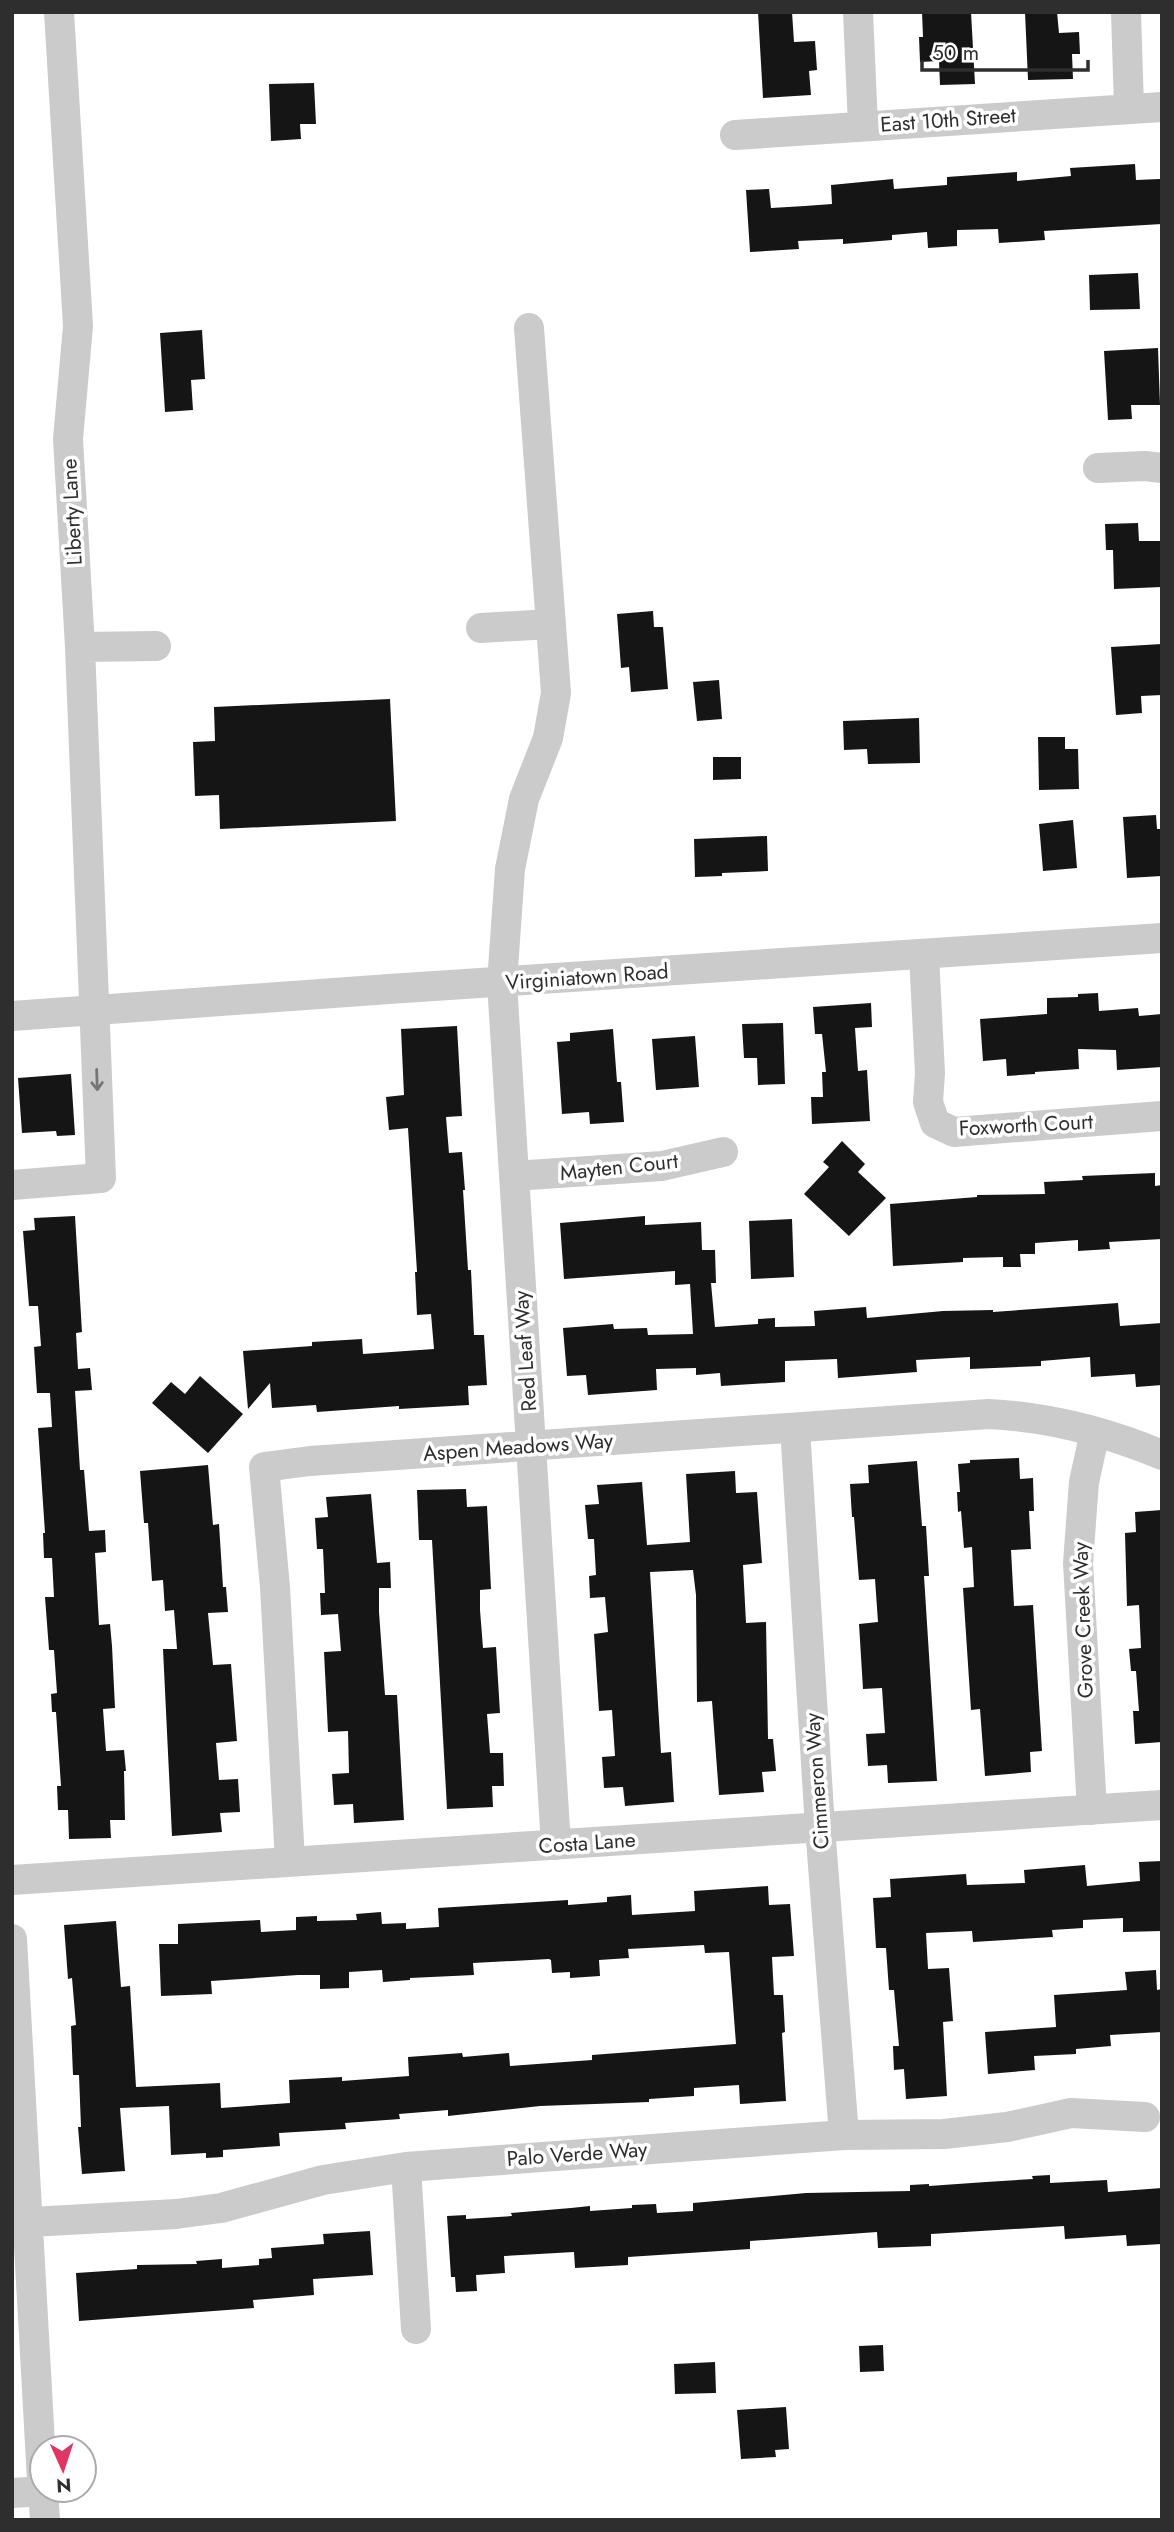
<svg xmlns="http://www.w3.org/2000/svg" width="1174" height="2532" viewBox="0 0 1174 2532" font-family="Jost,sans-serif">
<rect width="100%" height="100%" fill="#fff"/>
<path fill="#151515" d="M758 12H792L794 42 815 41 817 70 809 71 811 95 763 98Z
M922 12H971L975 84 940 85 939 61 920 62 919 37H923Z
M1025 12H1057L1059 33 1079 32 1080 54H1072L1073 79 1028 80Z
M314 83 316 124H300L301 139 271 141 269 84Z
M1135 164 1136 180 1160 179 1162 224 1044 231 1045 240 999 243 998 229 957 230V246L928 248 927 232 892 235V240L843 244V239L798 241 799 249 750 252 746 190 769 189 771 208 805 206 832 204 831 185 893 179 894 189 947 185V177L1017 172V181L1071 176 1070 168Z
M1138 273 1140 309 1090 310 1089 275Z
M202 330 205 379 191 380 193 410 165 412 160 333Z
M1158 348 1160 405H1131L1132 419 1108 420 1104 351Z
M1138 523 1139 541H1162V587L1114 589 1113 550H1106L1105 524Z
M653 611 654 627H663L668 689 631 692 629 667 621 668 617 614Z
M1162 644V695L1141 696 1142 713 1116 715 1111 647Z
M719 680 722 719 697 721 693 682Z
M390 699 396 821 220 829 219 795 195 796 193 742 215 741 214 707Z
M919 718 920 763 868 764 867 749 844 750 843 721Z
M1038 737H1065V749H1078L1079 789 1039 790Z
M713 757H741V779L713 780Z
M1156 815 1157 829H1162V876L1127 878 1123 817Z
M1073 820 1077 868 1043 871 1039 824Z
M767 836 768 871 722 873V876L695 877 694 839Z
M1098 993 1099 1011 1138 1008 1139 1016 1162 1014V1067L1117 1070 1116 1050 1078 1049 1079 1069 1035 1072V1074L1007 1076 1006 1059 983 1061 980 1019 1047 1014V998L1078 997V994Z
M871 1003 872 1027 855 1028 858 1071 867 1070 870 1121 812 1124 811 1097H823L822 1072H826L822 1034H815L813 1007Z
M783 1023 785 1084 758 1085 757 1058H744L742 1024Z
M457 1026 462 1116 446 1117 449 1153 462 1152 465 1190H463L468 1270H471L474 1335H484L487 1385 468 1386 469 1405 399 1409V1406L317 1412 316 1405 272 1408 270 1383 248 1409 243 1351 312 1346V1342L362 1339 363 1354 434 1349 431 1314 417 1315 415 1272H417L408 1128 389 1130 386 1097 404 1095 401 1029Z
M613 1029 617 1082H621L624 1122 590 1124 589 1112 562 1114 557 1042 570 1041V1033Z
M695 1036 699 1087 656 1090 652 1039Z
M71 1074 75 1135 57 1136 56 1131 22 1133 18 1078Z
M842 1141 865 1164 858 1172 886 1198 849 1236 804 1194 829 1167 823 1162Z
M1155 1173V1186L1162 1185V1239L1109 1242 1110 1249 1078 1251V1240L1035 1243V1254H1020L1021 1267H1003V1257L963 1258V1262L893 1266 890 1204 977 1197V1195L1045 1194 1044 1182 1083 1180 1082 1176Z
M75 1216 82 1332 76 1333 78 1369 90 1368 92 1390 75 1391 80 1470H84L89 1531 105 1530 106 1552 95 1553 99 1625 110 1624 112 1646 115 1708 103 1709 106 1751 124 1750 126 1771H124L125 1820H110L111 1838 69 1839 68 1810H58L57 1786H61L56 1712H52L51 1694 57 1693 54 1650H49L45 1597H54L52 1558H44L43 1533H45L38 1428 52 1427 50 1393H37L34 1347 41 1346 38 1306H29L23 1231 35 1230 34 1218Z
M645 1216V1225L701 1222 702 1250H715L716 1283H711L715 1327 758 1324V1319L775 1318V1327L815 1326 814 1311 866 1307 867 1318 943 1311 993 1310V1312L1118 1303 1120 1326 1162 1323V1385L1136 1387 1135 1374 1091 1377 1090 1357 1041 1361V1366L970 1369V1357L916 1360 917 1372 838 1378 837 1359 785 1361V1382L721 1386 720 1373 696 1375V1368L656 1369 657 1390 588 1395 586 1375 567 1376 563 1328 613 1324 614 1329 647 1328 648 1335 693 1334 690 1284 675 1285V1271L564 1279 560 1223Z
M792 1219 794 1277 751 1279 749 1221Z
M200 1376 243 1414 208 1453 152 1403 171 1382 185 1394Z
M1019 1458 1020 1479 1033 1478 1034 1511H1029L1031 1549 1011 1550 1014 1606 1033 1605 1042 1751 1030 1752 1031 1772 985 1776 980 1709 971 1710 963 1588 974 1587 972 1547 964 1548 961 1511 958 1512 957 1492H960L958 1464 970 1463V1460Z
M917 1461 922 1526H926L929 1576H924L937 1781 888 1783 887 1765 868 1766 866 1734 885 1733 882 1688 863 1689 859 1624 878 1622 875 1579 859 1580 854 1517H852L850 1484 869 1483 868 1465Z
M208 1465 213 1525 219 1524 223 1587H226L228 1612 208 1613 213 1665 231 1664 237 1741 216 1743 219 1780 238 1779 240 1812 220 1813 222 1832 172 1836 163 1649H177L174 1610 165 1611 163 1580 152 1581 148 1523H144L140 1471Z
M735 1471 736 1493 757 1492 762 1563 743 1565 746 1623 766 1622 768 1739H773L776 1771 762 1772 764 1792 719 1795 712 1701 697 1702 696 1595 693 1570 650 1572 661 1753 671 1752 674 1802 625 1806 623 1787 604 1788 602 1757 615 1756 612 1710 599 1711 594 1634 608 1632 605 1597 590 1598 589 1576 596 1575 594 1539H588L585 1505 599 1504 597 1485 642 1482 647 1545 690 1542 686 1474Z
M466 1489 467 1507 487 1506 491 1589 480 1590V1610L483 1648 496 1647 500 1713 487 1714 490 1753H503L504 1786H492L493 1807 447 1809 432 1540H419L417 1490Z
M371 1494 377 1563 390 1562 391 1588H379V1612L385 1695H397L404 1820 354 1823 353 1804 334 1805 332 1774 349 1773 348 1731 328 1732 324 1652 341 1651 338 1614 321 1615 320 1593H325L323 1549H317L315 1518 328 1517 326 1497Z
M1162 1510V1742L1135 1744 1133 1711H1139L1136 1671H1131L1129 1649 1141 1648 1139 1605 1127 1606 1125 1533 1136 1532 1135 1512Z
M1162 1861V1931L1123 1932V1918L1083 1920V1928L1052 1930 1053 1937 973 1942 972 1931 926 1933 928 1969 949 1968 953 2021 943 2022 947 2096 906 2099 904 2069 894 2070 893 2046H899L894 1990H889L886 1948H876L873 1898 891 1897 890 1879 966 1874 967 1885 1025 1883 1024 1870 1085 1865 1087 1886 1140 1881 1139 1862Z
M768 1886 769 1905 790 1904 794 1956 772 1957 774 1995H783L785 2032 782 2033 786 2101 740 2104 739 2085 694 2088V2096L649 2099V2102L540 2106 448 2116V2110L399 2114 400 2119 345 2123 346 2129 279 2133 280 2146 223 2150V2157L206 2158V2153L171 2155 169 2106 120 2108 125 2171 82 2174 78 2127H81L79 2075H73L71 2026 76 2025 72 1978 68 1979 64 1925 116 1921 121 1987 130 1986 136 2087 220 2083 221 2108 290 2103 289 2080 342 2077V2081L409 2076 408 2057 462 2053 463 2057 509 2053 510 2066 592 2060V2055L736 2044 729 1952 705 1953 704 1945 628 1949 629 1958 599 1960 600 1976 570 1978V1972L552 1973 551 1960 549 1959 473 1963 474 1975 410 1978V1980L383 1982 382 1970 349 1972V1988L320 1989V1975H298L211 1981 212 1994 161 1996 159 1944H178V1924L260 1920 261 1932 296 1930V1917L317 1916V1921L357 1920 356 1914 381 1912 382 1924 406 1923V1929L439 1927 438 1908 568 1900V1905L607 1902V1897L631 1895 632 1915 695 1911 694 1891Z
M1156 1970 1157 1990 1162 1989V2032L1110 2035 1111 2046 1076 2049V2054L1034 2056 1035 2070 988 2074 985 2032 1056 2027 1054 1995 1127 1990 1125 1972Z
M1050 2175V2183L1107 2180 1108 2192 1162 2188V2244L1127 2246 1126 2235 1065 2239 1064 2226 931 2234V2246L878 2248 877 2232 750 2241V2249L628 2257V2265L575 2268 574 2252 504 2256 505 2273 476 2275 477 2291 456 2292 455 2277H451L447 2216 466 2215V2219L512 2216 511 2213 571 2208 590 2206V2211L632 2208V2205L656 2204 657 2213 693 2211V2203L806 2193 910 2191V2185L929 2184V2186L986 2182 1033 2179 1032 2176Z
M370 2231 373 2275 313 2279 314 2295 253 2300 254 2308 79 2321 76 2273 137 2269V2265L197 2264 196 2261 222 2259V2268L259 2265V2259L272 2258 271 2248 324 2244 323 2234Z
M883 2345 884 2371 860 2372 859 2346Z
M715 2362 716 2393 675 2394 674 2364Z
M786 2407 789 2449 775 2450 776 2457 741 2459 737 2410Z"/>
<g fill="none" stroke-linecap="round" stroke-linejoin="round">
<path stroke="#cbcbcb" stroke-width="30" d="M858 12 863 126
M1126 12 1129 108
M735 135 1162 107
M529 328 556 693 548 738 524 799 510 869 502 983 556 1845
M1098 468 1145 466 1162 468
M481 628 551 624
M80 647 156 646
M924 955 930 1073 928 1102 935 1123 954 1132 1162 1116
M12 1016 389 989 1162 938
M514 1176 662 1166 723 1152
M12 1185 101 1178 80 647 68 439 78 326 59 12
M795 1428 820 1827 844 2135
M1092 1810 1078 1563 1084 1482 1095 1432
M290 1861 275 1587 264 1467 310 1461 989 1414C1049 1417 1107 1432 1162 1455
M12 1880 1162 1805
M12 1939 42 2480
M406 2167 416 2329
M12 2223 176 2214 221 2208 323 2180 406 2167 844 2135 944 2134 1007 2127 1071 2113 1145 2117
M43 2490 45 2520
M12 2493 43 2491"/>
</g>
<defs><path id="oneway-shaft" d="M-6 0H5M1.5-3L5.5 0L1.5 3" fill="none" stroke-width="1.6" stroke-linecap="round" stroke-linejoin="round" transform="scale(1.75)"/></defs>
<use stroke="#757575" href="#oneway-shaft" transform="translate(97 1080) rotate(88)"/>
<g text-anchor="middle" stroke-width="7" stroke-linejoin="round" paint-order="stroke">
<g font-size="21" fill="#2e2e2e" stroke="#fff">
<text transform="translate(948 120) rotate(-4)" y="7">East 10th Street</text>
<text transform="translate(72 512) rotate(-93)" y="7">Liberty Lane</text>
<text transform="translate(587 977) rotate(-4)" y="7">Virginiatown Road</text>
<text transform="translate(1026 1125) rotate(-3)" y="7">Foxworth Court</text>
<text transform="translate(619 1167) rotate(-6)" y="7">Mayten Court</text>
<text transform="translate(525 1351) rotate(-94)" y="7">Red Leaf Way</text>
<text transform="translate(518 1447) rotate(-4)" y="7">Aspen Meadows Way</text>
<text transform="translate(1083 1620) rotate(-92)" y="7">Grove Creek Way</text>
<text transform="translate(817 1781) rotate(-94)" y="7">Cimmeron Way</text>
<text transform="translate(587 1843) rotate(-4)" y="7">Costa Lane</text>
<text transform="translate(577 2154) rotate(-4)" y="7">Palo Verde Way</text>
</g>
</g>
<rect width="1174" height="2532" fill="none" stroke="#2e2e2e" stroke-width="28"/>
<g transform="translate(63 2469) rotate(177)"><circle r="33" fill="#ffffff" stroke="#ababab" stroke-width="2"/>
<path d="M0-5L12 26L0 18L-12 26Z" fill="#df3762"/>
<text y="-10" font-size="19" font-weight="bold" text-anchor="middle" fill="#2e2e2e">N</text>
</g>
<path d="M922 60v10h166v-10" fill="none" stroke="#2e2e2e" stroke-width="3.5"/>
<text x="932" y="60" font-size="21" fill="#2e2e2e" stroke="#ffffff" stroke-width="5" paint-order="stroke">50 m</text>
</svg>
